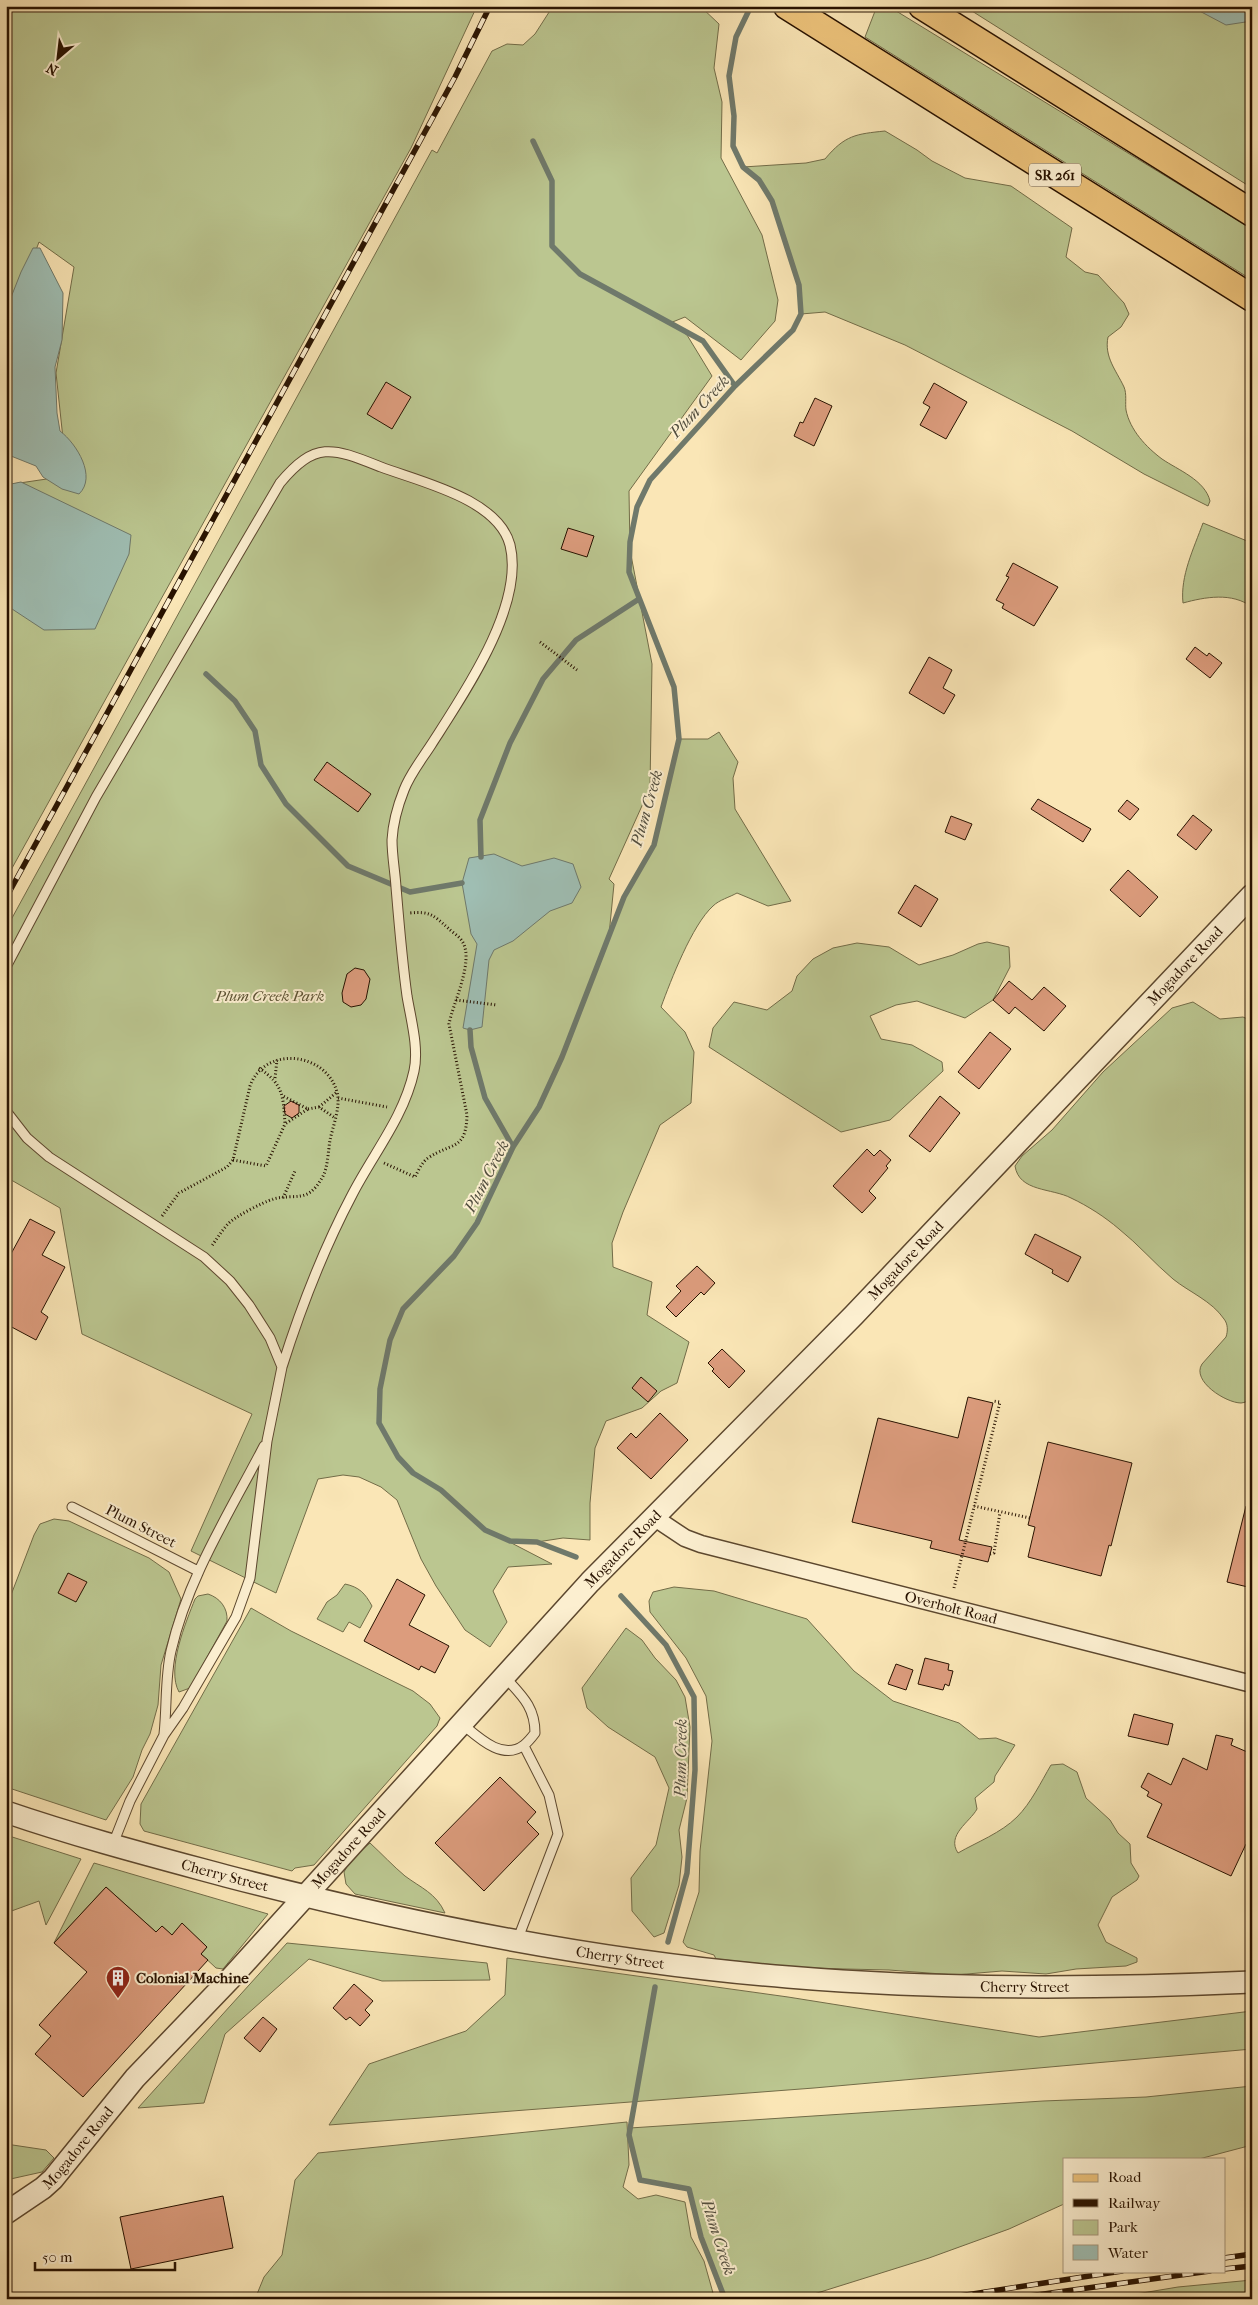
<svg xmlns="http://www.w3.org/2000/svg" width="1258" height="2305" viewBox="0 0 1258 2305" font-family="'IM FELL French Canon',serif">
<rect width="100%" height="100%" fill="#fae6b6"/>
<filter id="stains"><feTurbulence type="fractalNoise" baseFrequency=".004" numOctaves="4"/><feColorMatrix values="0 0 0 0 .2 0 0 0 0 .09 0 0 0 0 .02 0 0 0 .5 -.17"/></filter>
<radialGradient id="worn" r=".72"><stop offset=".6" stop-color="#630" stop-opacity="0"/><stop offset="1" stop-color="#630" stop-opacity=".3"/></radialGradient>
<path fill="#bbc690" stroke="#726c48" d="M6 6H477L411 148 6 879V485L67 476 56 373 74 267 39 242 6 330Z
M553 6H700L719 24 714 68 722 102 721 158 762 235 778 300 775 321 741 360 685 317 670 323 687 335 712 376 629 491 630 550 652 664 650 788 609 879 614 884 609 935 624 897 654 845 679 739H708L719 732 738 762 733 778 735 809 791 901 768 906 737 893C730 897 719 900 713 906 692 925 671 980 661 1007L685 1032 694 1052 691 1103 660 1125 623 1212 612 1243 613 1267 652 1282 647 1315 689 1342 677 1383 661 1391 642 1408 606 1421 595 1448 590 1503V1540L563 1538 537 1542 510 1541 496 1535 552 1564 508 1567 493 1591 507 1622 490 1647 465 1630 436 1586 421 1559 397 1500 381 1487 359 1477 343 1475 318 1479 276 1593 191 1551 252 1414 82 1334 60 1208 6 1177V929L432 150 437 153 492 51 507 44 523 45 535 34Z
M877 6H888L1252 229V280L865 37Z
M964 6H1252V188Z
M885 131 917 150 932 161 965 178 1011 186 1072 228 1066 257 1085 272 1098 275 1124 303 1129 314 1121 327 1108 337C1104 357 1116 370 1124 387 1127 394 1125 403 1126 410 1130 430 1146 447 1162 459 1178 470 1205 480 1210 501L1208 506 1144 474 1072 431 905 345 825 312 801 314 799 285 772 201 759 180 743 167 806 163 825 159C845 135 856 134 885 131Z
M1203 523 1252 543V607C1232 592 1205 597 1183 603 1180 576 1194 548 1203 523Z
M987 942 1009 947 1010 967 993 1000 965 1018 917 1001 896 1005 870 1016 881 1039 912 1045 942 1062 943 1071 890 1120 841 1132 709 1047 713 1028 734 1002 767 1010 792 991 797 976 813 959 833 948 857 943 889 947 919 965 953 955 978 944Z
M1193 1002 1220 1019 1243 1017 1252 1021V1398C1249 1400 1245 1403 1241 1403 1226 1403 1191 1381 1202 1364L1226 1337C1228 1331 1228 1324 1224 1319 1212 1301 1189 1292 1173 1279 1154 1263 1138 1244 1119 1229 1105 1217 1088 1206 1071 1198 1052 1188 1019 1192 1015 1166L1022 1156 1052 1130 1103 1072 1172 1008Z
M54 1519 69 1521 149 1558 169 1572 181 1599 161 1665 158 1705 150 1734 142 1750 133 1777 106 1820 6 1787V1608L34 1535 40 1524Z
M345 1584C359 1587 365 1593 372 1606L360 1628 349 1622 343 1632 317 1619 327 1602 337 1595Z
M674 1587 714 1591 807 1619 854 1671 893 1701 959 1723 979 1739 996 1738 1015 1745 995 1776 994 1782 975 1798 977 1809C970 1822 946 1835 958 1853 977 1842 1001 1833 1017 1817 1031 1803 1041 1782 1051 1765L1063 1764 1077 1772 1086 1798 1110 1820 1118 1833 1130 1844 1131 1863 1139 1876 1137 1880 1112 1897 1098 1925 1106 1942 1137 1958V1962L1126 1966 1076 1969 1046 1974 1002 1971 955 1975 889 1970 803 1968 716 1959 714 1955 687 1947 683 1942 699 1892 700 1851 712 1741 706 1696 686 1658 650 1612 649 1601 653 1592Z
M208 1594C220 1598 228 1608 227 1621L190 1688 179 1692C166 1669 186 1622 195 1599L198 1596Z
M251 1608 291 1631 413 1691 430 1704 440 1718 437 1726 314 1865 295 1868 292 1871 144 1831 140 1824 141 1804Z
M626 1628 642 1640 655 1658 676 1680 685 1697 690 1727 687 1798 679 1830 682 1857 679 1885 664 1933 654 1937 632 1911 631 1878 656 1845 669 1788 655 1757 608 1727 587 1708 582 1688Z
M6 1835 81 1859 46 1925 39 1901 6 1913Z
M370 1843C382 1854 393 1866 405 1876 421 1888 436 1893 445 1913L355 1894 346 1884 344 1872 351 1859Z
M94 1863 268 1914 223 1969 216 1968 201 1954 207 1947 182 1924 172 1935 162 1926 156 1932 106 1887 54 1943Z
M287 1943 487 1963 490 1980 382 1981 309 1959 225 2034 204 2103 138 2108Z
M507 1958 788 1997 1039 2037 1252 2011V2049L814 2088 329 2125 369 2064 466 2031 505 1995Z
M1252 2086V2145L1199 2159H1064V2204L1009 2229 929 2258 798 2299H725L701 2237 689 2189 640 2180 629 2135 630 2128 1043 2101 1146 2097Z
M627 2122 629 2165 623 2187 638 2199 656 2195 685 2202 691 2237 704 2261 713 2293 689 2299H255L264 2277 282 2255 295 2180 318 2153Z
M6 2144 46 2150 54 2158 42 2172 6 2180Z
M1252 2280V2299H1106L1178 2287Z"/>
<path fill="#9fbeb3" stroke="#6f796b" d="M1190 6H1252V21L1226 25Z
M33 248H40L63 293 62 340 55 367 57 413 60 431C77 444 97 477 79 494L62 489 43 477 36 466 6 454V310L21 272Z
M21 482 131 535 129 554 95 629 44 630 6 605V485Z
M494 854 522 866 554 858 573 864 581 887 572 903 550 911 513 941 494 950 489 960 482 1027 470 1030 463 1028 477 944 471 934 462 883 469 858Z"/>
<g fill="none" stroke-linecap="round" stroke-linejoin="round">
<path stroke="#6f796b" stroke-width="5.5" d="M533 141 552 181V246L580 274 703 341 735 386
M206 674 235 701 255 731 261 765 286 804 348 866 410 892 462 883
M481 857 480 820 510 743 543 679 576 640 639 599
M470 1030 471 1047 485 1098 513 1147
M576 1557 537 1542 510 1541 485 1530 441 1490 413 1473 398 1457 379 1423 380 1389 390 1340 403 1309 454 1256 477 1223 513 1147 539 1107 562 1057 624 897 654 845 679 739 674 687 629 572 630 542 637 507 650 480 735 386 793 330 801 314 799 285 772 201 759 180 743 167 733 146 734 116 729 76 736 37 751 6
M621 1596 666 1645 694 1697 695 1770 687 1873 668 1942
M655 1987 629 2135 640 2180 689 2189 701 2237 725 2299"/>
</g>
<path fill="#dc9c7d" stroke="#281200" d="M386 382 411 397 392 429 367 414Z
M934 383 967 402 946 439 920 425 930 407 923 403Z
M815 398 832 406 814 446 794 436 800 422 803 423Z
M568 528 594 536 587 557 561 549Z
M1013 563 1058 587 1034 626 1002 608 1004 604 996 600 1009 577 1006 576Z
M1195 647 1207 656 1209 653 1222 663 1210 678 1186 659Z
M929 657 952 670 943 688 955 695 944 714 909 693Z
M327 762 371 794 358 812 314 780Z
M1038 799 1091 829 1083 842 1031 809Z
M1127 800 1139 809 1130 820 1118 811Z
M1193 815 1212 830 1196 850 1177 835Z
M951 816 972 824 965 840 945 832Z
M1128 870 1158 897 1140 917 1110 890Z
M915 885 938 899 921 927 898 913Z
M355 968 364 970 370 979 366 999 361 1005 351 1007 343 1002 342 993 347 974Z
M1009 981 1032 1000 1044 987 1066 1006 1044 1031 1015 1007 1009 1014 993 1000Z
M990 1032 1011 1049 979 1089 958 1072Z
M940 1096 960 1113 930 1152 909 1136Z
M291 1101 299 1105V1113L292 1118 285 1114 284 1106Z
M867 1149 874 1156 880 1150 891 1160 886 1166 888 1168 869 1191 876 1198 862 1213 833 1186Z
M30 1219 55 1232 42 1255 65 1267 41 1312 48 1317 36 1340 6 1324V1263Z
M1035 1234 1081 1257 1068 1282 1052 1273 1053 1270 1025 1254Z
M697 1266 715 1283 704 1295 701 1292 676 1317 666 1307 681 1291 676 1286Z
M722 1349 745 1371 729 1388 712 1371 714 1369 708 1363Z
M641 1377 657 1391 648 1402 632 1388Z
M968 1397 993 1403 959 1540 992 1547 988 1562 930 1548 932 1541 852 1522 878 1418 958 1438Z
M660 1413 688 1440 651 1479 617 1448 631 1433 636 1438Z
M1048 1442 1132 1463 1111 1546 1109 1545 1101 1576 1028 1557 1035 1527 1028 1525Z
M1246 1506 1252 1507V1588L1227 1582Z
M68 1573 87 1582 76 1602 58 1593Z
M397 1579 425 1595 409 1625 449 1646 435 1673 421 1666 419 1670 364 1641Z
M925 1658 949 1664 948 1670 953 1671 949 1686 945 1684 943 1690 918 1684Z
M896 1664 913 1670 906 1690 888 1684Z
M1134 1714 1173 1724 1168 1745 1128 1736Z
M1216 1735 1233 1739 1231 1745 1252 1754V1847L1246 1844 1231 1876 1147 1837 1162 1804 1147 1796 1149 1792 1141 1787 1148 1773 1171 1785 1183 1758 1207 1770Z
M500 1777 536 1812 527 1822 539 1834 484 1891 435 1843Z
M106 1887 156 1932 162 1926 172 1935 182 1923 207 1947 201 1954 208 1960 83 2097 35 2054 51 2036 39 2025 87 1972 54 1943Z
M354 1984 373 2001 365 2010 370 2015 360 2026 350 2017 346 2020 333 2008Z
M263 2017 277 2029 260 2052 244 2038Z
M223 2196 233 2248 131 2269 120 2217Z"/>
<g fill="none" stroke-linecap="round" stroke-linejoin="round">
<defs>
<path id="service" d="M6 967 96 797 280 483C316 440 333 448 381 467 421 482 498 499 510 545 525 606 463 695 431 745 422 759 410 774 404 790 398 805 393 823 392 840 392 856 395 871 396 887 399 923 402 960 407 996 411 1020 419 1048 414 1071 404 1117 373 1154 352 1195 323 1250 301 1307 282 1367L270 1338 249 1305 230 1281 204 1257 49 1157 27 1138 6 1111
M72 1507 198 1571
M461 1723C477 1736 502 1762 524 1745 528 1742 532 1737 535 1733 535 1706 521 1695 504 1676
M164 1734C167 1707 165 1677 171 1651 188 1577 230 1512 264 1446
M113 1844 130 1801 164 1735 183 1708 236 1617 250 1578 267 1441 282 1367
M517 1941 558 1834 549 1795 524 1746"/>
<g id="minor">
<path id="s1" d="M655 1518 685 1538 701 1544 1252 1684"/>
</g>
<g id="tertiary">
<path id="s2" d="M6 1812C79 1837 152 1856 226 1876 410 1924 598 1962 788 1977 943 1990 1097 1989 1252 1982"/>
<path id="s3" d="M6 2213 43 2188 53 2179 135 2078 230 1979 590 1582 854 1315 1252 895"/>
</g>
<path id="primary" d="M787 6 1252 298
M922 6 1252 213"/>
</defs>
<use href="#service" stroke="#5c472e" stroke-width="11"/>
<use href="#minor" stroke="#5c472e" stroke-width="19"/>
<use href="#tertiary" stroke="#5c472e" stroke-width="24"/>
<use href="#primary" stroke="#281200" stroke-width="29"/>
<path stroke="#281200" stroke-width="3" stroke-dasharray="1 2.5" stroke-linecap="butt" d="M540 642 577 670
M456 1000 497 1005
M259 1068C284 1085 283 1096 285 1124L308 1109 283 1096
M275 1078 277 1060
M338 1098 387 1107
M319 1107 337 1092
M308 1109 319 1107 335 1118
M233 1160 266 1166 285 1124
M384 1163 415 1177C418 1171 422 1162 428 1158 452 1142 466 1151 467 1115L449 1024C453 1003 475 960 462 941 459 936 452 932 448 928 433 915 430 911 410 913
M283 1198 295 1171
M162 1216 179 1193 227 1167 233 1160 250 1086C265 1045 326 1052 337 1092 341 1106 333 1126 330 1140 328 1152 328 1168 322 1178 307 1204 296 1193 273 1199 262 1203 235 1216 227 1225 221 1232 216 1240 211 1247
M974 1506 1030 1518
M990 1554 994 1553 1000 1512
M954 1588 1000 1402 993 1401"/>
<use href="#service" stroke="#fcefd0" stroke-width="9"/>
<use href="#minor" stroke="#fcefd0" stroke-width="16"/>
<use href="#tertiary" stroke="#fcefd0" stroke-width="21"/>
<use href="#primary" stroke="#edc37b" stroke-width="26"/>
<defs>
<path id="rail" d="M6 898 455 77 490 6
M1224 2258 1252 2254
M1224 2269 1252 2266
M940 2299 1122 2271
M1008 2299 1210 2271"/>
</defs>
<use href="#rail" stroke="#281200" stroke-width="5.5"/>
<use href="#rail" stroke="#fcefd0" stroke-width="4" stroke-dasharray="11" stroke-linecap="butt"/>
</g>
<defs>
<symbol id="building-pin" viewBox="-11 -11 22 30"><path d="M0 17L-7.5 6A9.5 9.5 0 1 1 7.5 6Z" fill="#8f2418" stroke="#fcefd0"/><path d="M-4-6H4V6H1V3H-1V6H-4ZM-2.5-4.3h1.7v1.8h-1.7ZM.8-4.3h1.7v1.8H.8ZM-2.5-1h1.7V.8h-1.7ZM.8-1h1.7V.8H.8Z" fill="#fff"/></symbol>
</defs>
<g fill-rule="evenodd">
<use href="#building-pin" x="104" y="1964" width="28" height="38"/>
</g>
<g text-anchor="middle" stroke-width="4" stroke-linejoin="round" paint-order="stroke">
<rect fill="#fcefd0" stroke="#68543e" stroke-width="1" x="1029" y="163.5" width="52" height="23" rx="4"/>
<g font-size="14" font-weight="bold" fill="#281200">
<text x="1055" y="180">SR 261</text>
</g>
<g font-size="15" fill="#281200" stroke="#fcefd0">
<text dy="5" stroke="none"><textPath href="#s3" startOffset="1718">Mogadore Road</textPath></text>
<text dy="5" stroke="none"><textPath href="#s3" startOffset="1312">Mogadore Road</textPath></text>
<text transform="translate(141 1526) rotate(27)" y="5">Plum Street</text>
<text dy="5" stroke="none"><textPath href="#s3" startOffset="908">Mogadore Road</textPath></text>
<text dy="5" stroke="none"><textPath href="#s1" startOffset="311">Overholt Road</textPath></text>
<text dy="5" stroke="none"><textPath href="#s3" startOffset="502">Mogadore Road</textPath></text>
<text dy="5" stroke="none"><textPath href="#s2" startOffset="228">Cherry Street</textPath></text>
<text dy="5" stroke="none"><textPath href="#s2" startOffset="632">Cherry Street</textPath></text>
<text dy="5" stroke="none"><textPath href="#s2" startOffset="1038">Cherry Street</textPath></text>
<text dy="5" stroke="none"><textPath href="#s3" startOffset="98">Mogadore Road</textPath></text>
</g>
<g font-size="15" font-style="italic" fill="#5b5132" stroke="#fcefd0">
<text x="270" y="1001">Plum Creek Park</text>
</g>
<g font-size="15" font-weight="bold" fill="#281200" stroke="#fcefd0" text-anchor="start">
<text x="136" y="1983">Colonial Machine</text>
</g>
<g font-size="16" font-style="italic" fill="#524e3f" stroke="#fcefd0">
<text transform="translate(699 406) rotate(-47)" y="6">Plum Creek</text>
<text transform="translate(646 808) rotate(-74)" y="6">Plum Creek</text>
<text transform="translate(486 1176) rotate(-63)" y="6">Plum Creek</text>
<text transform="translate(680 1758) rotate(-89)" y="6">Plum Creek</text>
<text transform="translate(719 2237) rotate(72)" y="6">Plum Creek</text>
</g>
</g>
<rect width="1258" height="2305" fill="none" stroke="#fae6b6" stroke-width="25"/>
<rect x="8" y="8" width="1243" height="2290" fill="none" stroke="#281200" stroke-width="2.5"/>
<rect x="12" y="12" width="1233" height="2280" fill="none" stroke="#281200"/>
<rect x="1063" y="2158" width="162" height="115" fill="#fcefd0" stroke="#a7977d"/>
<rect x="1073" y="2174" width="25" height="8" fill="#edc37b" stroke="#a7977d"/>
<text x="1108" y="2182" font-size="15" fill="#281200">Road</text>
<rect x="1073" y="2199" width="25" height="8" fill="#281200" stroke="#a7977d"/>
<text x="1108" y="2208" font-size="15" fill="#281200">Railway</text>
<rect x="1073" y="2220" width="25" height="15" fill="#bbc690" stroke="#a7977d"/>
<text x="1108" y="2232" font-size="15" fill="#281200">Park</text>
<rect x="1073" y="2245" width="25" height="15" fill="#9fbeb3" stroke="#a7977d"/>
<text x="1108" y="2258" font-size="15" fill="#281200">Water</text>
<g transform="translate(58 58) rotate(208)" stroke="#fcefd0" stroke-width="4" paint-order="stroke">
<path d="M0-4L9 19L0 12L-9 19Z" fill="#281200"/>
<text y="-8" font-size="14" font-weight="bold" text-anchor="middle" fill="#281200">N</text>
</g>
<path d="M35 2262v8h140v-8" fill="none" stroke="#281200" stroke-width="2.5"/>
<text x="42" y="2262" font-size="15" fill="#281200" stroke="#fcefd0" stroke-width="4" paint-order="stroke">50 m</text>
<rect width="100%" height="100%" filter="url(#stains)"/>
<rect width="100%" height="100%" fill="url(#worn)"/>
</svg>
